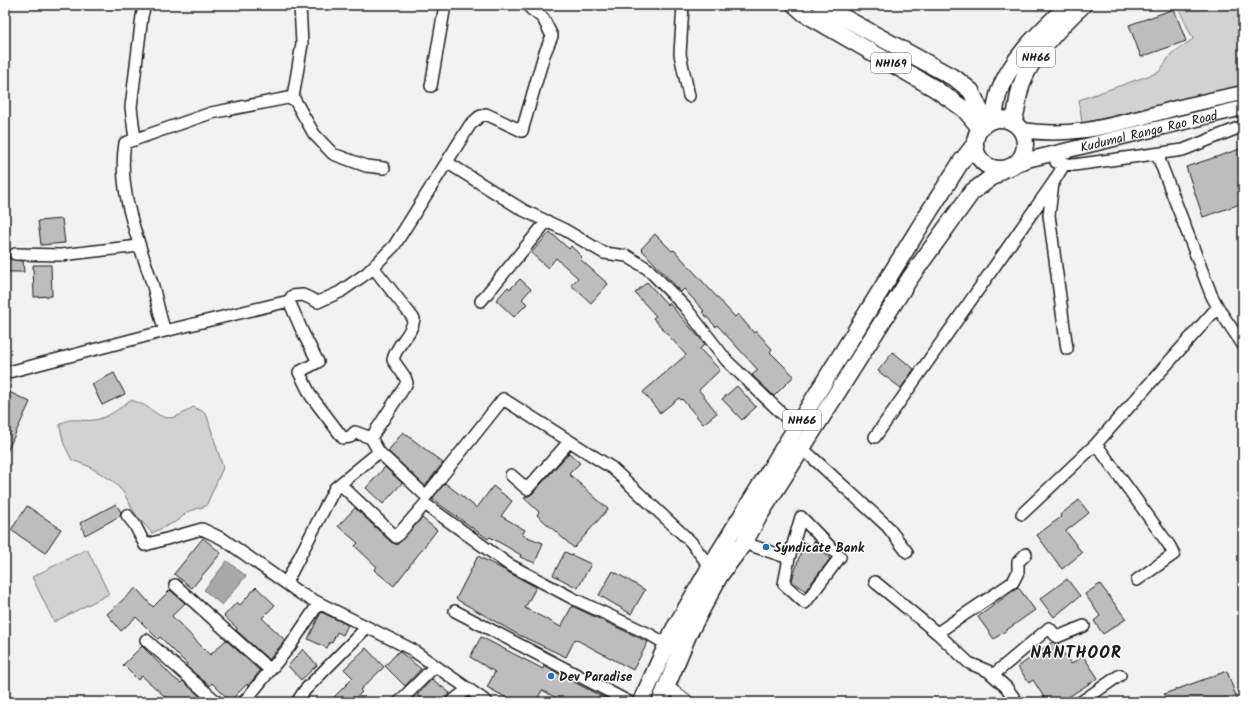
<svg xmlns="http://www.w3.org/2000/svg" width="1248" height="707" viewBox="0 0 1248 707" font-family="Kalam,sans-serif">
<rect width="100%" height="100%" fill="#f2f2f2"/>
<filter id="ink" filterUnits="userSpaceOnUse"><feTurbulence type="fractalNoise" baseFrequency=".025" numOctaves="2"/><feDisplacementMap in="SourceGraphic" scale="8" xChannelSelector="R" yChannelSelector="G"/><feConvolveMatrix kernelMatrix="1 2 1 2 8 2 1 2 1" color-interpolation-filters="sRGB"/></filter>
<g filter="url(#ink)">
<path fill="#d2d2d2" stroke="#777" d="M1177 5H1243V86L1082 123 1079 100 1159 72 1171 54 1193 39Z
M130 400C161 407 158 432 193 407L202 411 207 416 223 468 206 506 187 512 179 520 152 533 136 515 123 492 113 481 88 466 72 460 64 444 60 427V424C72 416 81 422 94 420 108 418 119 409 130 400Z
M87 549 109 594 54 622 32 577Z"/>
<path fill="#a8a8a8" stroke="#707070" d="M227 561 246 576 222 605 204 590Z"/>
<path fill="#bdbdbd" stroke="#1c1c1c" d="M1174 9 1186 41 1141 57 1129 25Z
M1243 148V203L1203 217 1186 167Z
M62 219 65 243 41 245 38 221Z
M550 232 569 249 571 246 582 257 580 259 608 284 591 303 571 285 578 278 556 258 548 268 531 253Z
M655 234 672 251 674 250 735 317 738 314 754 333 756 331 772 349 770 352 794 376 774 396 752 375 758 370 738 348 717 325 716 327 702 312 704 311 684 289 681 292 641 249Z
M5 258 23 261 24 272H5Z
M33 265H51L52 296 34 297Z
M520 279 531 289 522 299 527 304 514 317 496 300 508 287 510 289Z
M647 282 668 305 669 303 704 343 705 344 700 349 720 370 699 390 717 413 703 424 682 399 681 400 679 398 660 413 643 392 686 355 653 318 656 316 635 293Z
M893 352 914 369 901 388 878 371Z
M114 373 125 394 102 405 92 384Z
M737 386 756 407 742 420 722 399Z
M5 390 30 402 5 456Z
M403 432 443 463 425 486 388 451Z
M569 453 580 463 569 474 608 509 574 548 537 515 539 512 524 498 532 494Z
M385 467 402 483 383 504 366 488Z
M445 483 477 508 493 486 512 501 501 516 525 530 522 535 543 543 535 563 520 557 521 555 490 537 488 539 432 499Z
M1079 500 1089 513 1066 531 1082 553 1062 569 1037 535 1061 517 1060 515Z
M116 504 121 512 120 516 85 535 80 523Z
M27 506 61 529 45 553 11 530Z
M355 508 391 542 397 545 422 518 437 530 394 586 374 570 377 567 355 546 358 543 338 526Z
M203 538 221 553 192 588 174 574Z
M814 541 830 559 805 591 792 580 804 542 812 546Z
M565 552 591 564 578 588 553 575Z
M478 556 536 587 525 608 561 627 572 606 648 642 633 670 575 639 566 657 517 634 456 599Z
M613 571 645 590 631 614 599 595Z
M1067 579 1080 596 1054 617 1040 599Z
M1100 584 1126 619 1103 634 1094 621 1100 616 1085 594Z
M256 587 275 605 262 618 285 640 269 660 236 630 237 628 224 616 237 602 240 605Z
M1018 587 1035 610 994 639 978 617Z
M136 588 153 607 170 590 185 603 172 616 210 655 226 640 260 671 248 686 247 684 230 701 212 683 210 686 186 666 187 664 160 637 158 639 136 617 121 631 107 614Z
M321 612 348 625 343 635 337 632 332 643 330 642 327 648 308 639Z
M481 637 543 669 544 666 612 702H564L542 690 536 702H514L487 687 495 672 470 657Z
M1052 642 1057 644 1071 664 1083 656 1098 678 1067 698 1069 702H1047L1033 680 1029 683 1018 667Z
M142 646 174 678 181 683 183 681 206 702H171L142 676 138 680 123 665Z
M366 648 384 667 360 690 362 692 351 702H329L353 678 344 669Z
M303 649 317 665 301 680 288 666Z
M399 651 421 669 405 686 385 666Z
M1227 671 1238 702H1167L1164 694Z
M432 679 450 693 443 702H426L417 695Z"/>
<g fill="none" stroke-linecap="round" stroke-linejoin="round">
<defs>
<path id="minor" d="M300 5 302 44 293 97 314 134 333 154 366 166 384 168
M529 5 531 9 543 18 552 36 544 55 522 131 486 114 479 117 470 125 394 246 367 273 340 292 318 302 303 295 292 296 289 301 303 333 318 362 299 372 311 396 343 438 350 437 355 432 371 438 379 452 426 496 503 399 612 468 691 542 710 567
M683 5 680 54 689 96
M431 86 445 5
M135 140 131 107 142 16 145 5
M1055 153 1056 162 1074 165 1183 150 1243 126
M1157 154 1211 294C1219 312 1232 328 1243 345
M448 163 523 210 565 230 604 253 627 256 648 269 685 307 727 361 797 428
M1065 163 1053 183 1049 215 1067 349
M15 254 61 255 139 246
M481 301 547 221
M165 331 289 301
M5 373 165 331C159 315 157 299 152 283 138 239 117 190 125 143L211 113 293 97
M875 437 1053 183
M371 438 407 383 405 377 393 360C396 344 412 335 414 319L373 267
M1096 444 1169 545 1174 554 1137 580
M802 448 887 526 907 552
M511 475 527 489 569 442
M340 484 396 537 425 504 508 564 574 599 649 634 666 644
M1022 514 1096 444 1217 308
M127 515 135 525 145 545 202 529 223 539 301 594 411 649 487 702
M801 517 840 557 805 603 784 584 789 558Z
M744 543 789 558
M875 582 937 633 969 663 988 671 1006 687 1017 702
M286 583 335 488 379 452
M175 585 270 670
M455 611 629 702
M937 633 1013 582 1018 572V562L1026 554
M146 640 217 702
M993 675 1049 628 1057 637 1084 626
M666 685 688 702
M244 702 290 646 319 603
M297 702 305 690 367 627
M399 702 435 666
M451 702 468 689
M1081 702 1120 675"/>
<g id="major">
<path d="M1021 130C1074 138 1112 125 1162 112 1189 104 1216 99 1243 93"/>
<path id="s1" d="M1014 165 1031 159 1243 108"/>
</g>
<path id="highway" d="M795 5 804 13 934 88 964 109 980 128
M821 5 956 79 971 91 986 123
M975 144a25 25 0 1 1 50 0a25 25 0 1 1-50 0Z
M994 120C995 111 996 101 999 92 1011 58 1041 31 1067 6
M1013 123C1017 112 1017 101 1020 90 1026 62 1062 24 1083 5
M641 702 673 631 710 567 929 212 961 162 975 144
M660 702 688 635 720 575 744 543 759 516 910 278 972 192 1003 169"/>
</defs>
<use href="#minor" stroke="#1c1c1c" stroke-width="14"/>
<use href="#major" stroke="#1c1c1c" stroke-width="17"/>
<use href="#highway" stroke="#1c1c1c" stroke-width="19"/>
<use href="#minor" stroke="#fff" stroke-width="11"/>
<use href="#major" stroke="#fff" stroke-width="14"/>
<use href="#highway" stroke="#fff" stroke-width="16"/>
</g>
</g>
<g fill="#1f6fb2" stroke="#fff" stroke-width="1.5">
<circle cx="766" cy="547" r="4"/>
<circle cx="551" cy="676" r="4"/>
</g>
<g text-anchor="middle" stroke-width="3" stroke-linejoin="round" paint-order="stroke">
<g fill="#fff" stroke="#606060" stroke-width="1">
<rect x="1017" y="47" width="38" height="20" rx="3"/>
<rect x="871" y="53" width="40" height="20" rx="3"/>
<rect x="783" y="410" width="38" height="20" rx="3"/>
</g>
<g font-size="12" font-weight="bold" fill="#1c1c1c">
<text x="1036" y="61">NH66</text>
<text x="891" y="67">NH169</text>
<text x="802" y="424">NH66</text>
</g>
<g font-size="13" fill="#1c1c1c" stroke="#fff">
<text dy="5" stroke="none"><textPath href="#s1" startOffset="139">Kudumal Ranga Rao Road</textPath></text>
</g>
<g font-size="13" font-weight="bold" fill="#1c1c1c" stroke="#fff" text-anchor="start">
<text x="774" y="552">Syndicate Bank</text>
<text x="559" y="681">Dev Paradise</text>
</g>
<g font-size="17" font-weight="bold" letter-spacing="1" fill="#1c1c1c" stroke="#fff">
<text x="1076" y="658">NANTHOOR</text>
</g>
</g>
<rect width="1248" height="707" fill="none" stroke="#fff" stroke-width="20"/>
<rect x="10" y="10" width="1228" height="687" fill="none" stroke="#1c1c1c" stroke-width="1.5" filter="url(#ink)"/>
</svg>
